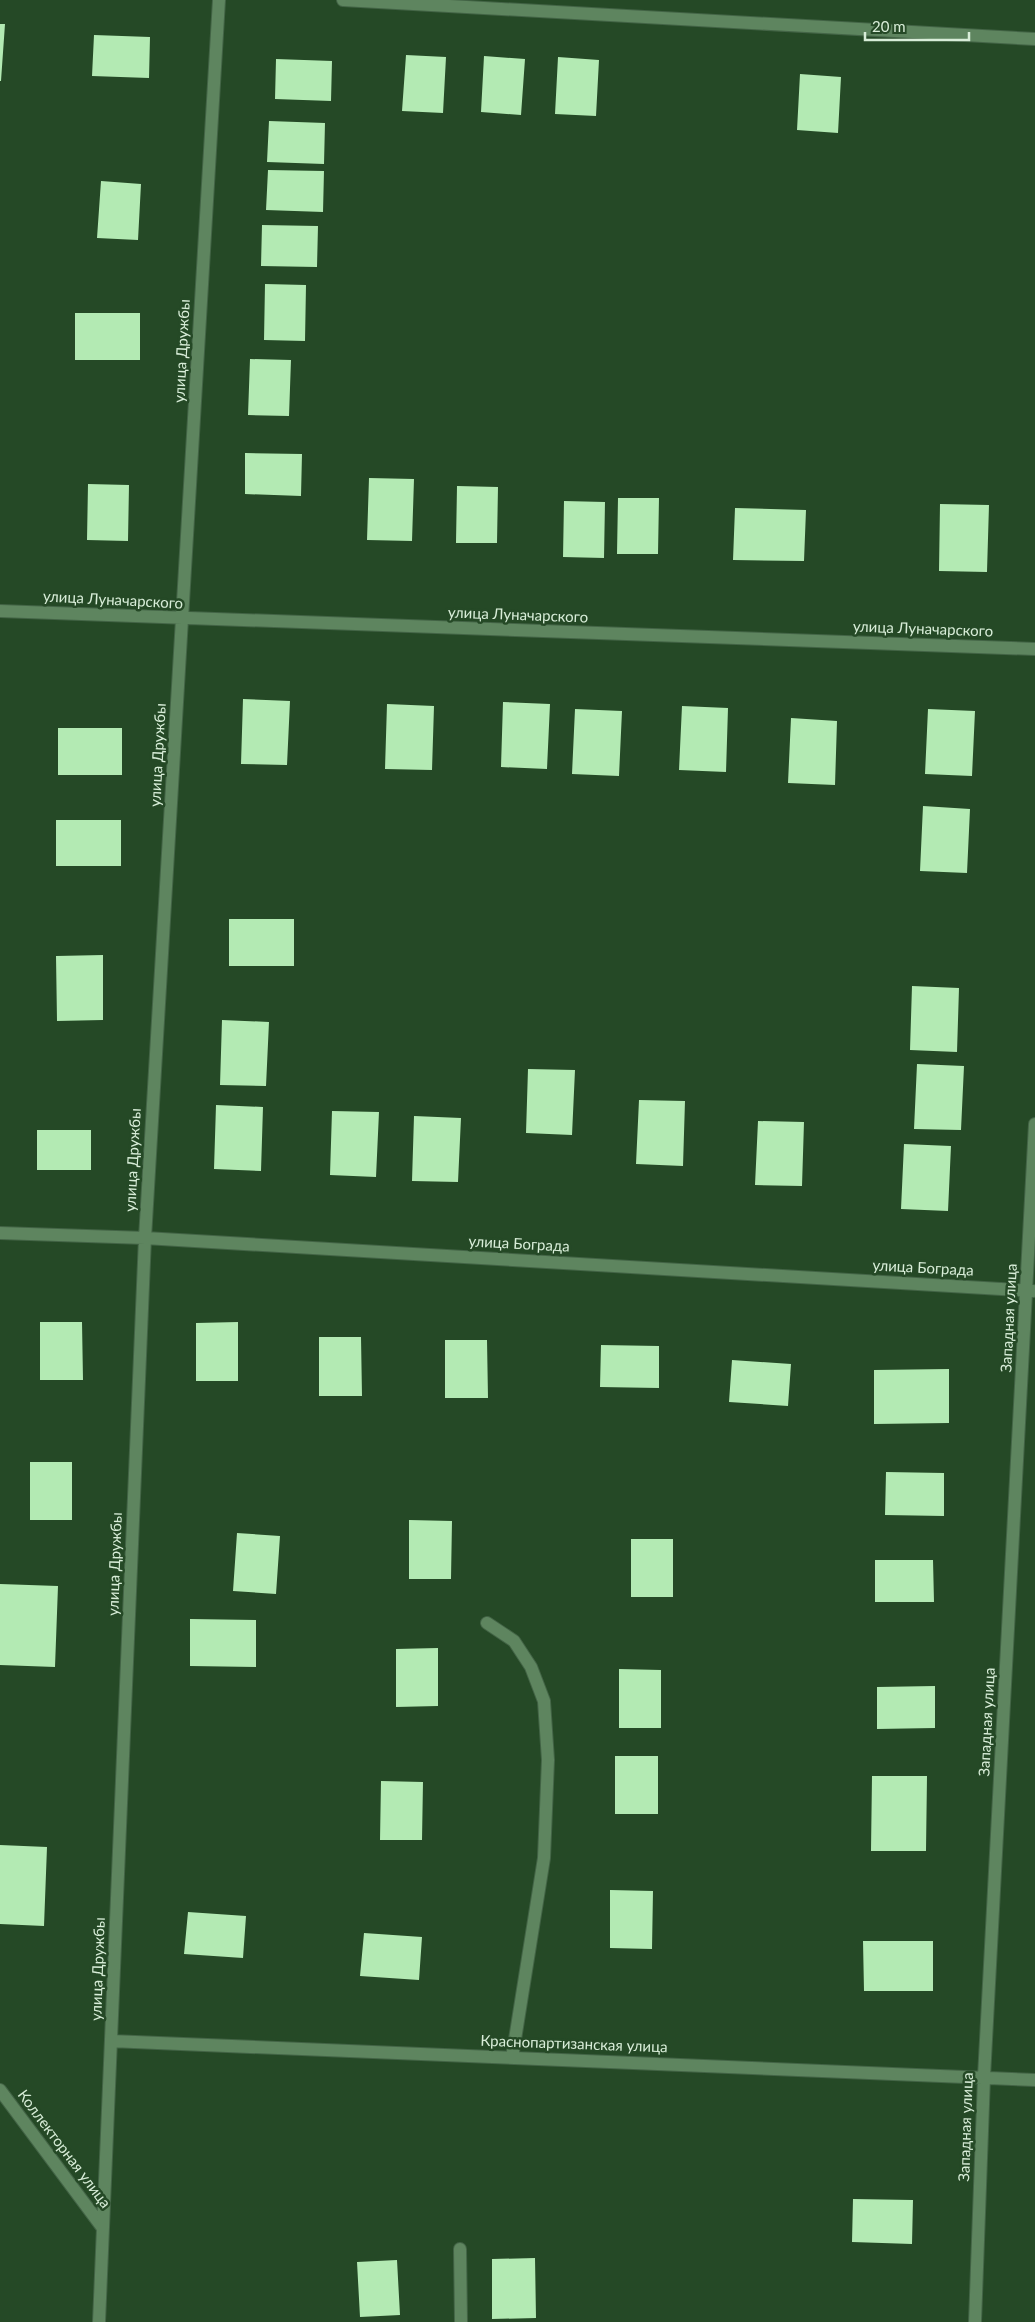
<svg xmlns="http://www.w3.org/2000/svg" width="1035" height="2322" viewBox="0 0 1035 2322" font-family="Lato,sans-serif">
<rect width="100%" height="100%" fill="#254926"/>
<path fill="#b3eab3" d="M0 24H5L1 81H0Z
M94 35 150 37 149 78 92 76Z
M406 55 446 57 443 113 402 111Z
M484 56 525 59 521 115 481 112Z
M558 57 599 60 596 116 555 114Z
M276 59 332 61 331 101 275 99Z
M800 74 841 77 838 133 797 130Z
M269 121 325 123 324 164 267 162Z
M268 170 324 171 323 212 266 210Z
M101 181 141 184 138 240 97 238Z
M262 225 318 226 317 267 261 266Z
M265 284 306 285 305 341 264 340Z
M75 313H140V360H75Z
M250 359 291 360 289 416 248 415Z
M245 453 302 454 301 496 245 494Z
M369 478 414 479 412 541 367 540Z
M88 484 129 485 128 541 87 540Z
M457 486 498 487 497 543H456Z
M618 498H659L658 554H617Z
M564 501 605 502 604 558 563 557Z
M940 504 989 505 987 572 939 571Z
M735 508 806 510 804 561 733 560Z
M243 699 290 701 287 765 241 764Z
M503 702 550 704 547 769 501 767Z
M387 704 434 706 432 770 385 769Z
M682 706 728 708 726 772 679 770Z
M575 709 622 711 619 776 572 774Z
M928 709 975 711 972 776 925 774Z
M791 718 837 721 835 785 788 783Z
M58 728H122V775H58Z
M923 806 970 809 967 873 920 871Z
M56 820H121V866H56Z
M229 919H294V966H229Z
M103 955V1020L57 1021 56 956Z
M912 986 959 988 957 1052 910 1050Z
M222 1020 269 1022 266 1086 220 1085Z
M917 1064 964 1066 961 1130 914 1129Z
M528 1069 575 1070 572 1135 526 1133Z
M639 1100 685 1101 683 1166 636 1164Z
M216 1105 263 1107 261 1171 214 1169Z
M332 1111 379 1112 376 1177 330 1175Z
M414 1116 461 1118 458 1182 412 1181Z
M758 1121 804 1122 802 1186 755 1185Z
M37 1130H91V1170H37Z
M904 1144 951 1146 948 1211 901 1209Z
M40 1322H82L83 1380H40Z
M238 1322V1381H196V1323Z
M319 1337H361L362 1396H319Z
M445 1340H487L488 1398H445Z
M601 1345 659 1346V1388L600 1387Z
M732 1360 791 1364 788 1406 729 1402Z
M949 1369V1423L874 1424V1370Z
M30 1462H72V1520H30Z
M886 1472 944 1473V1516L885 1515Z
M409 1520 452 1521 451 1579H409Z
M237 1533 280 1536 276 1594 233 1591Z
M631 1539H673V1597H631Z
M875 1560H933L934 1602H875Z
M0 1584 58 1586 55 1667 0 1665Z
M190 1619 256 1620V1667L190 1666Z
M438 1648V1706L396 1707V1649Z
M619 1669 661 1670V1728H619Z
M935 1686V1728L877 1729V1687Z
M615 1756H658V1814H615Z
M872 1776H927L926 1851H871Z
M381 1781 423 1782 422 1840H380Z
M0 1845 47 1847 44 1926 0 1924Z
M610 1890 653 1891 652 1949 610 1948Z
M188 1912 246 1916 243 1958 184 1954Z
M364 1933 422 1937 419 1980 360 1976Z
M863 1941H933V1991H864Z
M853 2199 913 2200 912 2244 852 2242Z
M535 2258 536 2318 492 2319V2259Z
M397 2260 400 2315 360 2317 357 2262Z"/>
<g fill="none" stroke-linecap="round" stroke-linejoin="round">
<defs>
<path id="minor" d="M343 0 1035 39
M0 611 1035 649
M0 1233 145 1238 1033 1291
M487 1623 514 1641 531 1667 544 1701 548 1760 544 1858 512 2058
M111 2041 1035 2080
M0 2090 102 2227
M460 2249 461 2322
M99 2322 145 1238 219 0
M975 2322 984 2077 1035 1124"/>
</defs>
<use href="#minor" stroke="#436446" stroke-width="14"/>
<use href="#minor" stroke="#5e855f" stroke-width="12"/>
</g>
<g text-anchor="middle" stroke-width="5" stroke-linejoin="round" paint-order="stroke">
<g font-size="15" fill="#d8edd8" stroke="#254926">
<text transform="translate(182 351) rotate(-87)" y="5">улица Дружбы</text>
<text transform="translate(113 600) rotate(3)" y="5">улица Луначарского</text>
<text transform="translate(518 615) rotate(2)" y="5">улица Луначарского</text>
<text transform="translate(923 629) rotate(2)" y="5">улица Луначарского</text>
<text transform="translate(158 755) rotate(-87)" y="5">улица Дружбы</text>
<text transform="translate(133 1160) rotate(-87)" y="5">улица Дружбы</text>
<text transform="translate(519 1244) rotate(3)" y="5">улица Бограда</text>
<text transform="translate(923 1268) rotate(3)" y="5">улица Бограда</text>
<text transform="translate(1009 1318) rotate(-87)" y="5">Западная улица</text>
<text transform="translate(115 1564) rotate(-88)" y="5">улица Дружбы</text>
<text transform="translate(987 1722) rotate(-87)" y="5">Западная улица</text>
<text transform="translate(98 1969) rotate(-88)" y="5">улица Дружбы</text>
<text transform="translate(574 2044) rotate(2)" y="5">Краснопартизанская улица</text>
<text transform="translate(966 2127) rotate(-88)" y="5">Западная улица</text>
<text transform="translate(64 2149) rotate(53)" y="5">Коллекторная улица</text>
</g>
</g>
<path d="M865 32v8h104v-8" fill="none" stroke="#d8edd8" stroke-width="2.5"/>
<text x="872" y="32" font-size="15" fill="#d8edd8" stroke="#254926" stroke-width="4" paint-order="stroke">20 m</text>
</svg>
